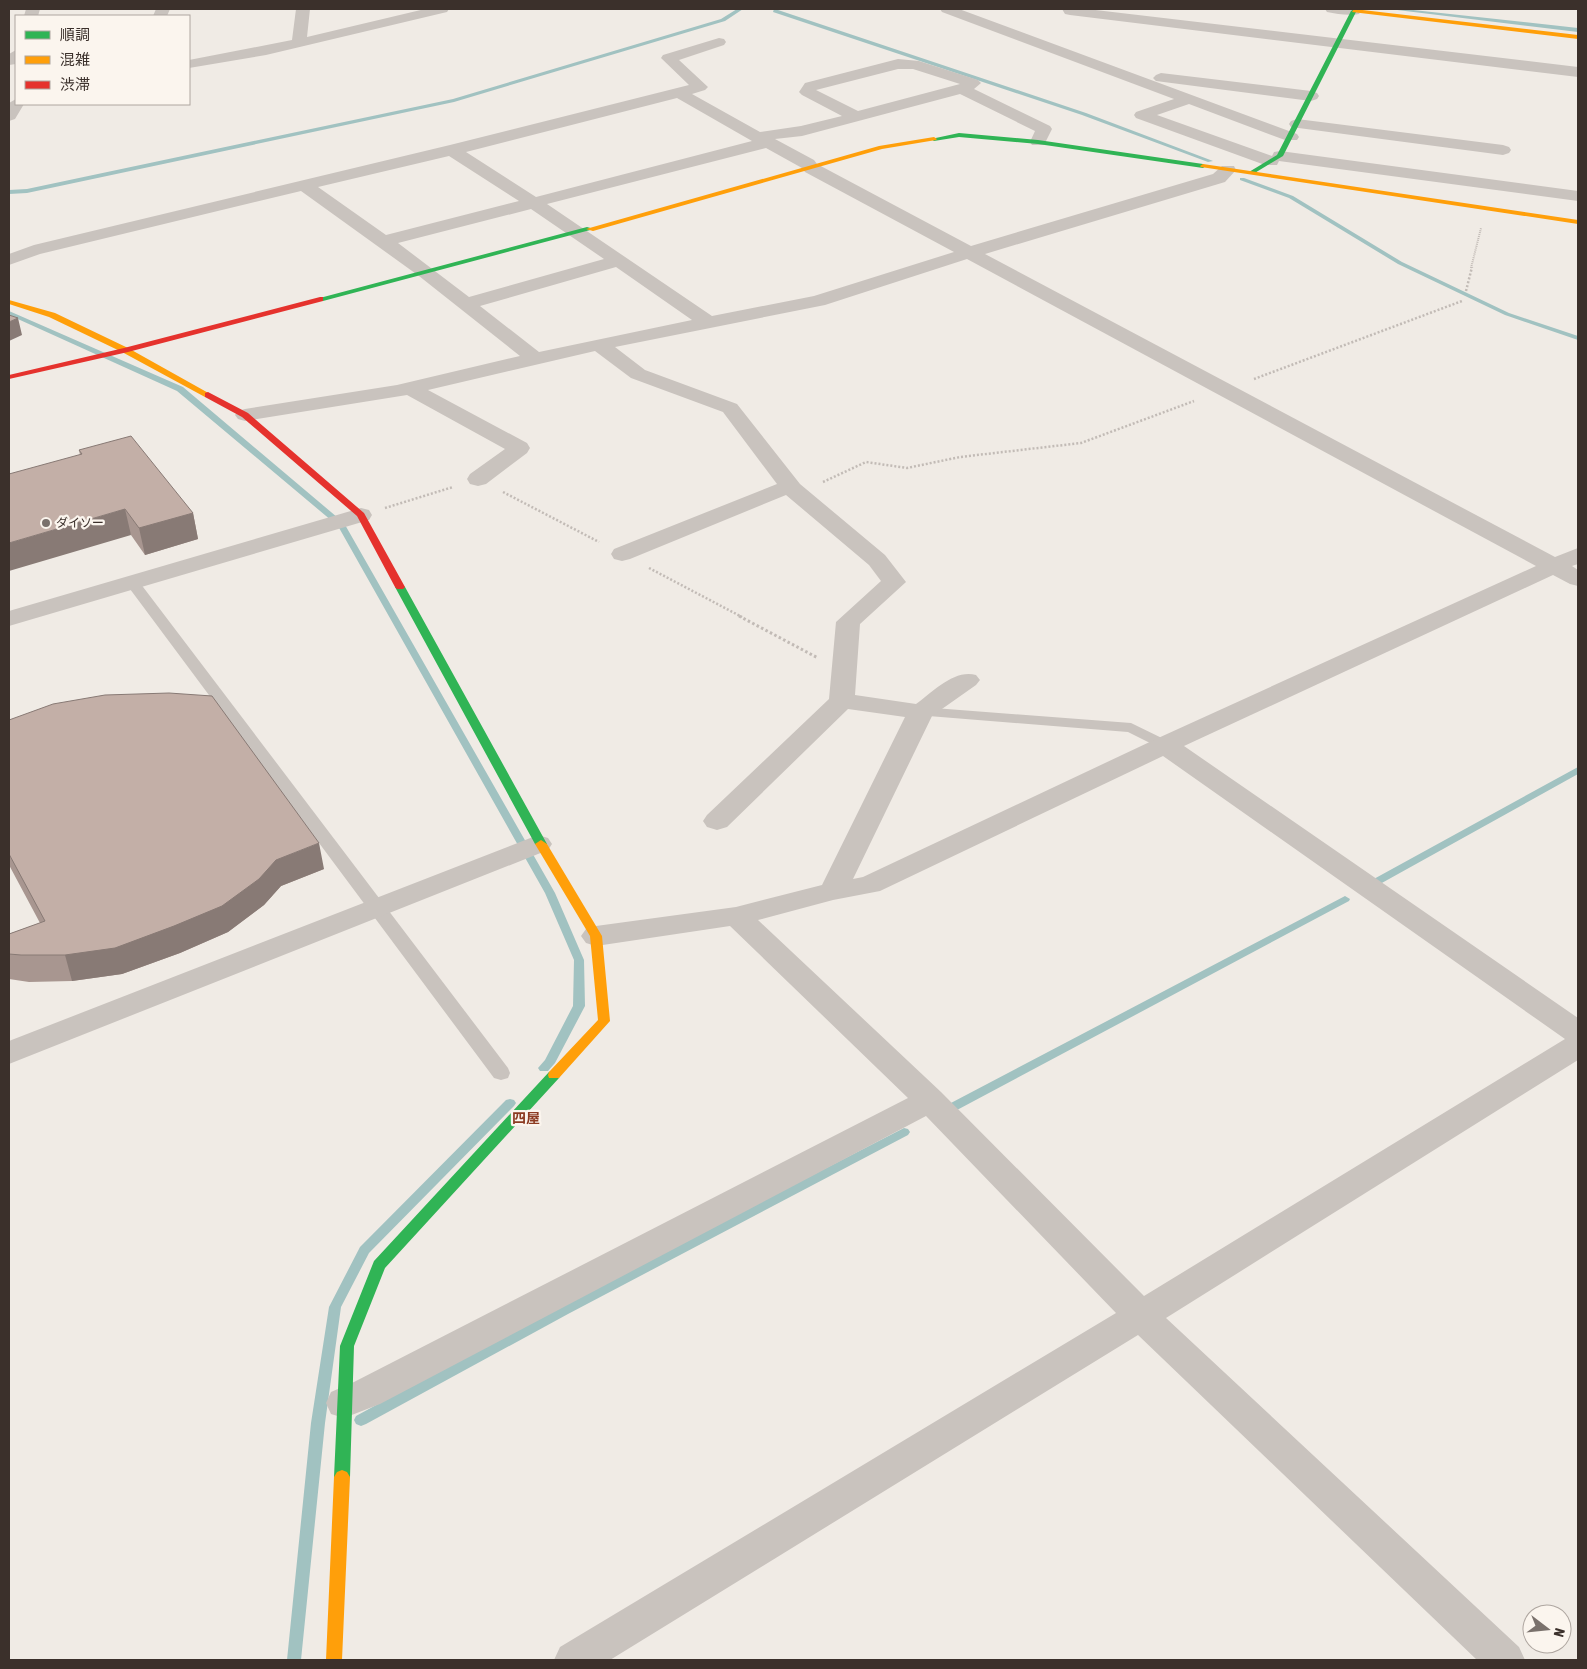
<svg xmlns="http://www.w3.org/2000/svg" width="1587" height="1669" viewBox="0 0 1587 1669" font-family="'Asap Condensed','Noto Sans JP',sans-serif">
<rect width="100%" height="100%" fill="#f0ebe5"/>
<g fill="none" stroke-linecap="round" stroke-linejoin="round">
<path fill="#a1c2c1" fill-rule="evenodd" d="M737 9H743L725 21 454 102 27 193 9 194V190L27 189 453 99 721 19Z
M774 9H778V10L1086 113 1213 161 1208 162 1082 115 773 12Z
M1389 9H1404L1578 28V32Z
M1240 178H1244L1293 196 1402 262 1509 313 1578 336V340L1505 315 1398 264 1289 198 1240 180Z
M9 311 183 387 344 523 555 893 584 960 585 1006 555 1063 548 1071H540L538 1068 545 1060 573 1006 574 960 545 893 338 526 177 391 9 315Z
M1578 767V774L1380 884 1376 885 1371 882 1372 880Z
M1345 896 1350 899 1349 901 957 1110H949L947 1107 949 1104Z
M510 1099 514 1100 516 1103 514 1106 369 1253 341 1307 325 1423 301 1660H287L311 1423 329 1307 360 1247 506 1100Z
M904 1128 908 1129 910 1132 908 1135 568 1314 366 1424 361 1426 356 1424 354 1420 356 1416 558 1306Z"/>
<path stroke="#c2bbb6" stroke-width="2" stroke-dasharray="1 1" stroke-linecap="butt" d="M1471 268 1481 228"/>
<path stroke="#c2bbb6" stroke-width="2.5" stroke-dasharray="2 2" stroke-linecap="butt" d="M1466 291 1472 267
M1254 379 1462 301
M823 482 866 462 907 468 960 457 1081 443 1194 401
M503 492 599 542
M385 508 453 487
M649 568 742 617"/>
<path stroke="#c2bbb6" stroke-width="3" stroke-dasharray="2.5 2.5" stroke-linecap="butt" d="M739 616 818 658"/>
<path fill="#c9c3be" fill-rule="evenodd" d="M132 578 137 579 508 1068 510 1073 508 1078 501 1080 494 1078 127 585 125 582 127 579Z
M921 707 1131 723 1170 742 1173 745 1170 748H1160L1128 732 916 715 913 712 916 709Z"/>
<path fill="#c9c3be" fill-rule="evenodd" d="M26 9H40L38 16H24Z
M156 9H170L167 16H153Z
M296 9H310L307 37 425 9H449L447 12 266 55 189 68V60L292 40Z
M940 9H959L1297 134 1299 137 1297 140H1285L1189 104 1157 115 1272 156 1274 152 1280 151 1578 191V201L1279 161 1277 165H1265L1136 118 1134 115 1136 112 1174 99 942 12Z
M1062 9H1087L1578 67V77L1070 15 1065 14Z
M1325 9H1360L1361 11 1359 14C1349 16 1337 14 1327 12Z
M719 38 724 39 726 42 724 45 679 60 708 87 705 90 692 94 760 132 801 126 842 116 802 95 799 92 805 83 898 59 919 61 978 80 981 83 974 89 1050 126 1052 129 1044 145H1032L1030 142 1035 131 960 94 802 136 775 139 814 160 817 164 971 246 1213 174 1222 166H1234L1236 170 1225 182 985 254 1555 557 1578 548V564L1572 566 1578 570V586L1570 584 1553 575 1184 746 1578 1018V1060L1166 1318 1519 1647 1525 1660H1477L1138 1335 610 1660H554L560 1647 1116 1313 926 1116 380 1404 344 1418 331 1414 326 1403 331 1392 354 1382 908 1098 730 926 596 946 586 943 581 936 586 929 596 926 736 907 822 885 905 717 848 709 727 827 717 830 707 827 703 821 707 815 829 699 836 622 881 581 869 565 786 495 630 559 622 561 614 559 611 554 614 549 777 484 723 412 631 378 595 351 428 390 527 443 530 448 527 453 486 484 478 486 470 484 467 479 470 474 505 449 407 395 245 421 238 419 235 415 238 411 245 409 397 385 520 356 419 276 301 191 40 254 9 265V254L34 245 450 145 689 85 661 58 663 55ZM898 69H913L960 84 858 111 816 90ZM677 98 752 141 536 197 466 152ZM766 148 802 168 805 172 954 252 814 296 712 316 547 204ZM449 156 519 201 386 235 318 187ZM531 209 604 259 469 297 398 243ZM967 259 1536 566 1156 739 863 877 853 879 932 716 976 685 980 680 976 675C954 669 933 692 916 704L855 695 860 624 906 582 885 555 800 484 737 404 645 370 615 347 825 305ZM616 267 692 320 539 352 480 306ZM1163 756 1565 1039 1144 1296 941 1092 758 920 833 900 880 891Z
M16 50V64L9 65V54Z
M1161 73 1311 91 1317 93 1319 96 1317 99 1311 101 1156 81 1153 78 1156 75Z
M16 99V104H24L15 119 9 121V103Z
M1297 119 1503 145 1509 147 1511 150 1509 153 1503 155 1291 127 1289 124 1291 121Z
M361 508 369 510 372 515 369 520 9 626V611Z
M538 835 548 838 552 844 548 850 9 1064V1041Z"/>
<path fill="#30b455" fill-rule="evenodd" d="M1354 9H1361L1356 12 1283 156 1253 174H1249V172L1277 155 1351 11Z
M959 133 1038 140 1203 164 1206 166 1203 168 1038 144 959 137 934 141 931 139Z
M587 227 594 229 323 301 316 299Z
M400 584 405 587 547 844 545 847 541 848 535 844 395 587Z
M554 1070 559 1072 560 1075 559 1078 385 1268 354 1346 350 1477 347 1482 342 1484 337 1482 334 1477 340 1346 374 1261 549 1072Z"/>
<path fill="#ff9f0a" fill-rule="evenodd" d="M1354 9 1578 35V39L1352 12Z
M934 137 937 139 936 140 882 149 593 231 586 229 879 146Z
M1203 164 1578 220V224L1201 167 1200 166Z
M9 300 55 313 128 348 212 395 211 397H205L122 352 49 317 9 304Z
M541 840 547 844 602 936 610 1021 559 1078H549L548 1075 549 1072 598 1020 590 936 535 844Z
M342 1470 347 1472 350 1477 342 1660H326L334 1477 337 1472Z"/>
<path fill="#e5322d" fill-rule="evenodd" d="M320 297H323V301L128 352 9 379V375L124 348Z
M208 392 248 413 364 513 405 587 403 589H397L395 587 357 516 242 417 205 397V393Z"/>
</g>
<path fill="#a89690" d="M79 450 193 513 198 539 145 555 131 535 80 455Z
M9 720 324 869 281 886 264 905 228 932 180 953 122 974 72 981 29 982 9 979V934L40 923 9 865Z"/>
<path fill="#887a75" d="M18 318 22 335 9 341V322Z
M125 509 131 535 9 571V543Z
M193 513 198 539 145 555 139 528Z
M319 843 324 869 281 886 264 905 228 932 180 953 122 974 72 981 65 955 276 860Z"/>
<path fill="#c3afa7" stroke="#887a75" d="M9 315 18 318 9 322Z
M131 436 193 513 139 528 125 509 9 543V474L82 454 79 450Z
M169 693 212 696 319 843 276 860 259 879 222 906 174 926 115 948 65 955H21L9 954V934L45 921 9 854V720L53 704 105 695Z"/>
<circle fill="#7a716c" stroke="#fbf5ee" stroke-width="2" cx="46" cy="523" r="5"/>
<g text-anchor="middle" stroke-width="4.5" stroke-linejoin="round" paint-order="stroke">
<g font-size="12" fill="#3b302b" stroke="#fbf5ee" text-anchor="start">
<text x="56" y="527">ダイソー</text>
</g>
<g font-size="14" font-weight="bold" fill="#8c3b22" stroke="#fbf5ee">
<text x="526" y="1123">四屋</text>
</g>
</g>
<rect width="1587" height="1669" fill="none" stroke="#3b302b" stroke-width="20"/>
<rect x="15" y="15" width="175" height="90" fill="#fbf5ee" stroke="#aea6a0"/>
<rect x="25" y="31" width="25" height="8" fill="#30b455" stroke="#aea6a0"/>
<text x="60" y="40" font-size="15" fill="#3b302b">順調</text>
<rect x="25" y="56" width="25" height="8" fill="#ff9f0a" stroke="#aea6a0"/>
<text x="60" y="65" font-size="15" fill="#3b302b">混雑</text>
<rect x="25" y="81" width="25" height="8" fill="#e5322d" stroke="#aea6a0"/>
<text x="60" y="90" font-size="15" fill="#3b302b">渋滞</text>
<g transform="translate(1547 1629) rotate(106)"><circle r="24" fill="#fbf5ee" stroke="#aea6a0"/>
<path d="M0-4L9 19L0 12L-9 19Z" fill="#7a716c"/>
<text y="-8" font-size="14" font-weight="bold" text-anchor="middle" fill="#3b302b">N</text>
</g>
</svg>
